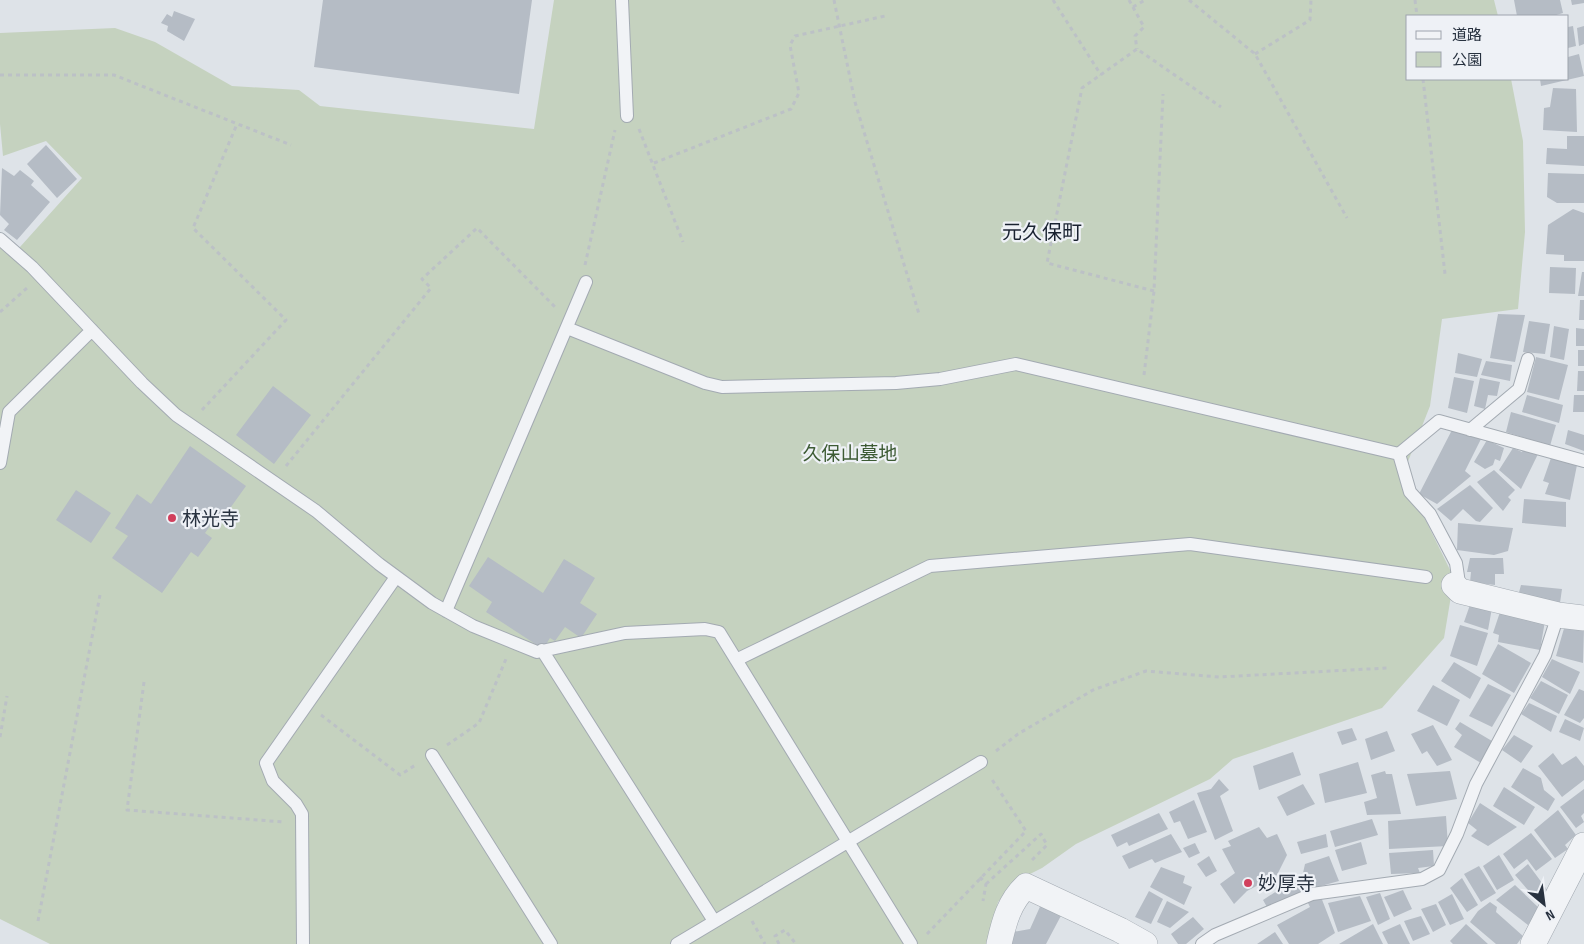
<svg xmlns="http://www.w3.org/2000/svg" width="1584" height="944" viewBox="0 0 1584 944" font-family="'Sofia Sans Condensed','Noto Sans JP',sans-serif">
<rect width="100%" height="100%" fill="#dee3e8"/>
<path fill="#c5d2bf" d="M554 0H1494L1498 16H1408V79H1511L1523 141 1525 232 1518 309 1442 319 1430 406 1403 474 1454 578 1444 638 1382 708 1233 759 1210 779 1076 844 1042 868 1020 879 998 902 988 944H50L0 919V248L11 257 82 178 46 141 3 156 0 124V33L115 28 155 42 232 86 299 90 320 106 534 129Z"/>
<path fill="#b5bcc5" d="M323 0H532L519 94 314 67Z
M1514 0H1560L1563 13 1553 16H1517Z
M1571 0H1584V3L1572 5Z
M174 11 195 19 184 41 167 31 168 26 161 23 167 14 172 17Z
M1573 26 1576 46 1568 48V27Z
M1584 26V44L1579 46 1577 28Z
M1579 54 1584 76 1541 86 1540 79H1568V57Z
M1553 88 1576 89 1577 132 1543 130 1544 108 1550 107Z
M1567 136H1584V166L1546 164 1547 148 1567 149Z
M46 145 77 179 57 198 27 164Z
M2 168 14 176 20 170 34 181 31 185 50 202 17 240 4 230 9 224 0 215Z
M1548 173 1584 174V203H1557L1547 197Z
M1573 209 1584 213V261H1564V255L1546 254 1548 225Z
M1550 267 1576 268 1575 294 1549 293Z
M1582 272H1584V296H1578Z
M1580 300H1584V320H1579Z
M1498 314 1525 315 1515 362 1490 358Z
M1529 321 1550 324 1545 354 1523 352Z
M1554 326 1569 329 1564 360 1550 357Z
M1576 328 1584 329V346H1576Z
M1578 350H1584V366H1578Z
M1458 353 1482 359 1477 377 1455 373Z
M1536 357 1568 365 1559 400 1527 392Z
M1486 361 1512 365 1510 381 1481 375Z
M1578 371H1584V391H1577Z
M1454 377 1474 381 1467 413 1448 408Z
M1480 378 1500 382 1497 396 1488 395 1485 409 1474 406Z
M273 386 311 415 274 464 236 435Z
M1527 395 1563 405 1559 423 1522 412Z
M1574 395H1584V412H1573Z
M1511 412 1556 425 1550 446 1506 432Z
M1453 428 1481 439 1465 471 1471 476 1437 504 1419 494Z
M1568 430 1584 435V451L1565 444Z
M1487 440 1504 448 1500 461 1495 459 1493 465 1485 469 1474 462Z
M190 446 246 486 218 525 213 522 205 533 212 538 198 557 191 552 162 593 112 558 128 536 115 528 137 494 151 504Z
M1513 448 1522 452 1524 448 1538 454 1521 489 1499 470Z
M1551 458 1577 465 1570 500 1545 494 1549 483 1543 481Z
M1494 470 1515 490 1508 497 1511 500 1503 511 1477 482Z
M1470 485 1493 508 1480 522 1476 521 1463 509 1451 521 1437 509Z
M76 490 111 513 91 543 56 520Z
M1524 499 1566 502V527L1522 523Z
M1458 523 1513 528 1508 551 1494 555 1457 550Z
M488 557 543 593 564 559 595 578 580 603 597 614 581 638 565 627 555 641 550 638 543 649 486 612 492 602 469 586Z
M1470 558H1503L1504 574H1495V585L1470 582 1471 572H1467Z
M1521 585 1562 589 1559 610 1518 596Z
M1471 602 1492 608 1488 630 1464 622Z
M1502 606 1545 621 1540 650 1498 642 1499 635 1493 633Z
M1460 625 1488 633 1477 666 1450 656Z
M1565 625 1584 628 1583 663 1556 656Z
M1498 644 1531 663 1514 693 1482 674Z
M1552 659 1580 672 1570 694 1542 677Z
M1454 662 1481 678 1470 699 1441 681Z
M1541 681 1568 695 1559 714 1530 698Z
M1488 684 1511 695 1492 727 1469 716Z
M1433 685 1460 700 1447 726 1417 711Z
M1579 689 1584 691V718L1580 723 1564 715Z
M1529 703 1557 716 1551 732 1521 714Z
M1565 719 1584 728 1580 741 1559 732Z
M1460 722 1492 741 1481 763 1454 747 1462 735 1455 729Z
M1433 725 1452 760 1437 766 1427 751 1422 754 1411 734Z
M1352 728 1357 740 1342 745 1337 732Z
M1387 731 1395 751 1371 760 1365 739Z
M1514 735 1533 746 1521 763 1502 750Z
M1293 752 1301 775 1259 790 1253 766Z
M1553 753 1562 765 1576 756 1584 766V780L1562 797 1538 766Z
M1358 762 1367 793 1325 803 1319 774Z
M1523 768 1541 778 1544 790 1555 799 1548 811 1511 787Z
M1385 771 1386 774H1392L1401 814 1367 815 1364 802 1377 798 1371 775Z
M1450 771 1457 799 1416 806 1407 774Z
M1219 779 1229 790 1220 796 1233 831 1215 840 1197 793 1211 789Z
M1303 784 1315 804 1287 816 1277 797Z
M1504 787 1535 807 1524 825 1493 806Z
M1584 789V813L1581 816 1584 822 1576 828 1560 807Z
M1194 800 1207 832 1188 839 1180 821 1174 823 1169 812Z
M1480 803 1517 827 1488 846 1471 836 1477 830 1468 823Z
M1558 810 1576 835 1565 845 1568 849 1555 858 1534 830Z
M1159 813 1168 829 1129 846 1127 842 1117 847 1111 835Z
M1446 816 1448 846 1389 849 1388 821Z
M1372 819 1378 835 1335 847 1330 831Z
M1259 827 1267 838 1277 834 1287 855 1277 875 1247 891 1234 904 1220 884 1235 873 1222 849 1231 846 1228 841Z
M1531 833 1552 859 1536 871 1527 859 1514 869 1503 854Z
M1171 834 1182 852 1155 863 1152 859 1129 869 1122 856Z
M1326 834 1328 847 1301 854 1297 842Z
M1361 842 1367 864 1342 871 1335 850Z
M1195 843 1200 853 1189 858 1183 848Z
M1433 850 1434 866 1418 868 1420 873 1391 874 1389 853Z
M1499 855 1514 880 1497 890 1483 866Z
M1209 856 1217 871 1206 877 1197 864Z
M1329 856 1339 881 1310 889 1303 873 1305 864Z
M1528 864 1548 891 1541 905 1515 875Z
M1479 866 1496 893 1481 902 1464 874Z
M1161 867 1185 876 1183 883 1192 887 1184 905 1150 887Z
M1298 877 1307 892 1267 907 1263 900Z
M1462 878 1478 905 1467 912 1450 888Z
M1515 885 1539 908 1528 925 1496 900Z
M1403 890 1412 909 1394 917 1384 897Z
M1149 891 1163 899 1151 924 1135 917Z
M1380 893 1390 919 1378 925 1366 897Z
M1452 894 1464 919 1450 925 1438 902Z
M1360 896 1371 921 1338 932 1328 903Z
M1321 897 1335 933 1318 944H1289L1277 925 1310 907 1307 901Z
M1043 900 1064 910 1046 944H1010L1013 932 1030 929Z
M1167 901 1189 912 1170 928 1157 922Z
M1490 902 1497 907 1496 912 1523 936 1517 944H1496L1470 922 1478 911Z
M1436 904 1446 925 1433 932 1421 909Z
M1421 916 1430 934 1413 941 1404 921Z
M1193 917 1204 929 1186 944H1178L1171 934Z
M1373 924 1383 944H1339Z
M1400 924 1410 944H1388L1382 932Z
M1466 924 1488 944H1453L1450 941Z
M1275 932 1283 944H1257Z"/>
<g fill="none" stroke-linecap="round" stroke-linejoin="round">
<defs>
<path id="service" d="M622 0 627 116
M0 239 32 267 142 383 176 415 316 511 379 564 432 603 473 626 537 652 625 633 705 629 719 632 911 944
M567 328 705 383 722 387 896 383 940 379 1016 364 1399 454
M1470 430 1519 389 1528 359
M1399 454 1439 421 1584 461
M1399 454 1410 492 1430 514 1456 563 1460 590
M0 463 9 412 92 330
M446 611 586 282
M542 650 714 921
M736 660 930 566 1190 544 1426 577
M432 755 551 944
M303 944 302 814 296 804 273 781 266 763 396 577
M677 944 981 762
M1202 944 1215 935 1312 894 1422 879 1439 870 1457 834 1476 784 1545 655 1558 615"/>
<path id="minor" d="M1454 585 1460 591 1558 615 1584 618
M999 944C1004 922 1009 902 1026 886L1120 930 1145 944
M1533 944 1584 845"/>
</defs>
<use href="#service" stroke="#a3aab2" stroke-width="14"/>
<use href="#minor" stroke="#a3aab2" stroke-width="26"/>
<path stroke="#bcc1c6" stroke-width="3" stroke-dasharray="4 4" stroke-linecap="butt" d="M834 0 855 102 919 314
M1053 0 1101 75
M1129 0 1144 27 1135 36 1137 49
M1189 0 1255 54 1347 218
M1415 0 1417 16
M1133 7 1145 0
M1255 54 1310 20 1311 0
M0 75H114L291 145
M1423 79 1445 274
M639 129 683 242
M654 163 791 109 799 93 790 45 795 36 885 16
M585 265 615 130
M1154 291 1047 263 1082 88 1137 49 1221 107
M0 312 27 288
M1144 375 1154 291 1163 94
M202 410 286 320 193 228 237 124
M286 466 431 288 422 279 477 228 555 307
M144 682 127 810 284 822
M321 715 400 775 417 764
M0 737 7 696
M447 745 479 723 506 659
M996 751 1018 734 1093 690 1146 671 1219 677 1387 668
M980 877 986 884 983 901
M986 884 1041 834 1047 845 1031 861
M38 921 100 595
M752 921 765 944
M927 934 1026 831 991 778
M779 944 775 936 785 930 796 944"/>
<use href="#service" stroke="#f1f3f6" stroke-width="12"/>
<use href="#minor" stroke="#f1f3f6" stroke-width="25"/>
</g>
<g fill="#d13f5c" stroke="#eef1f6" stroke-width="2">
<circle cx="172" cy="518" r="5"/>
<circle cx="1248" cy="883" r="5"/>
</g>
<g text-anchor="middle" stroke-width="4.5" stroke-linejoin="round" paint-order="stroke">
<g font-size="19" fill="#3d5b34" stroke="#eef1f6">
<text x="850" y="460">久保山墓地</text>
</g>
<g font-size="19" fill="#27313f" stroke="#eef1f6" text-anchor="start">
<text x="182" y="525">林光寺</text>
<text x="1258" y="890">妙厚寺</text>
</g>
<g font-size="20" fill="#192230" stroke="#eef1f6">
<text x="1042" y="239">元久保町</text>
</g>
</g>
<rect x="1406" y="15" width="162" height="65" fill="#eef1f6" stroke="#9ea4ad"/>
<rect x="1416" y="31" width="25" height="8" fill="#f1f3f6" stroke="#9ea4ad"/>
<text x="1452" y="40" font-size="15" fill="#27313f">道路</text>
<rect x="1416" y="52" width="25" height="15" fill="#c5d2bf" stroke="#9ea4ad"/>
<text x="1452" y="65" font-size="15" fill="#27313f">公園</text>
<g transform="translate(1544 904) rotate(151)" stroke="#eef1f6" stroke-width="4" paint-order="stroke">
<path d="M0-4L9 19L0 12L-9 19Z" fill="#27313f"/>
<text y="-8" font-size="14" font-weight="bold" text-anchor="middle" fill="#27313f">N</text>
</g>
</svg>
